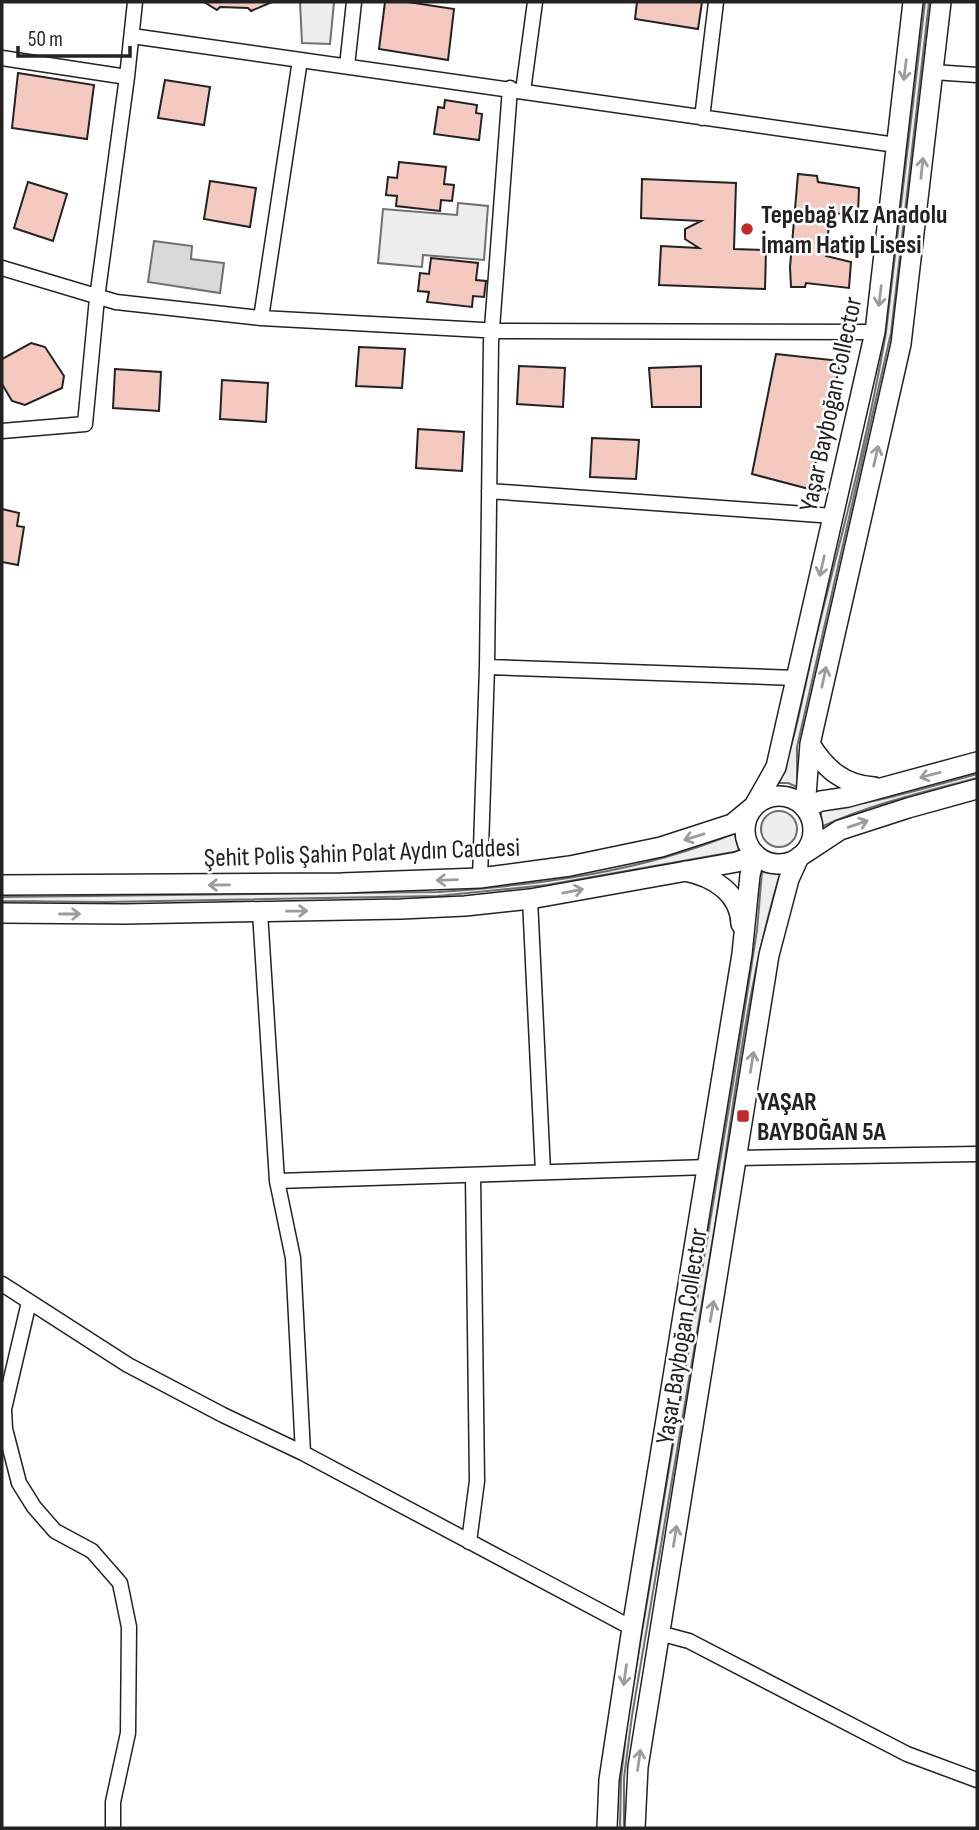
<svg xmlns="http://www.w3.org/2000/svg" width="979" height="1830" viewBox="0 0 979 1830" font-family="'Sofia Sans Condensed',sans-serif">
<rect width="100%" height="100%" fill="#fff"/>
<path fill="#eee" stroke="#6f6f6f" stroke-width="2" d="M300 2H334L330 44 302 43Z
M925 2H929L891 333 797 747V787L788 783H779C798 733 805 681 818 629 843 530 869 432 886 332Z
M977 774V778C924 792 871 804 821 827V810C874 804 925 788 977 774Z
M761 829a18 18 0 1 1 36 0a18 18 0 1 1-36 0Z
M735 833 739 851 547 885 438 896 106 902 2 901V897L438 892C538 885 642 872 735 833Z
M762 872 780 874C745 990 733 1113 714 1232 688 1394 660 1555 632 1716L624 1778V1828H620L621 1778 628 1716 738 1053 757 930Z"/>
<path fill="#ededed" stroke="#6f6f6f" stroke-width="2" d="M458 203 488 206 484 260 423 255 422 267 378 263 383 209 457 215Z"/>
<path fill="#d9d9d9" stroke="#6f6f6f" stroke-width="2" d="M154 241 192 246 191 259 224 263 220 293 148 282Z"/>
<path fill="#f3c9c0" stroke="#222" stroke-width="2" d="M204 2H272L251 11 248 8 220 7 217 10Z
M385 2H408L454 9 448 60 379 49Z
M637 2H702L698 29 635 19Z
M18 73 94 85 87 139 12 128Z
M165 80 210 87 204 125 158 118Z
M445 100 477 105 476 113 482 114 479 140 434 134 438 107 444 108Z
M399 162 446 167 444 184 454 185 452 201 441 200 440 211 396 206 397 196 386 195 388 177 397 178Z
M798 174 817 176 818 182 859 188 858 215 830 213 826 256 851 262 849 288 806 283 805 287H791L790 267Z
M642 179 736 183 734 249 766 250 765 289 659 285 661 246 699 248 685 239V229L701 221 641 218Z
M210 181 256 188 250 227 204 219Z
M28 182 67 194 53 241 14 228Z
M431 258 478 263 476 280 486 281 484 297 473 296 472 307 427 302 429 292 418 291 420 273 429 274Z
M31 343 45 347 64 376 62 388 25 405 12 401 2 384V359Z
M359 347 405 349 402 388 356 386Z
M776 354 841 361 809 489 752 474Z
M519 366 565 368 563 407 517 404Z
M701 366V407H652L649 368Z
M115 369 161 372 159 411 113 408Z
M222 380 268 383 266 422 220 419Z
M418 429 464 432 462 471 416 468Z
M592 438 639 440 636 479 590 477Z
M2 509 19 513 17 526 24 527 18 565 2 562Z"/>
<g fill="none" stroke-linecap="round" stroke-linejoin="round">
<defs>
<path id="street" d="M132 36 896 145
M2 58 127 77
M347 66 354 2
M933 72 977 75
M523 91 535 2
M702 118 716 2
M2 268 116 302 261 318 501 331 875 332
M261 318 300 60
M2 431 85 424 97 298 127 77 135 2
M489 491 833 516
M487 667 796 678
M480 878 487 667 491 342 510 88
M530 899 543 1172
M260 912 277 1181 293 1258 303 1453
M736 1158 977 1154
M277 1181 708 1167
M2 1284 128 1365 223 1415 303 1453 632 1628
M29 1302 4 1409 5 1429 19 1483 34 1507 55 1531 92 1551 120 1583 129 1627 128 1733 113 1802V1828
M469 1542 477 1481 473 1176
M659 1633 689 1641 907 1754 977 1780"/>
<path id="secondary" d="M810 744C825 769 844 785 874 787
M745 830a34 34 0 1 1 68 0a34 34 0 1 1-68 0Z
M805 808 810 744 901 344 941 2
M805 808 821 801 848 797 977 762
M685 871C714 877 740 893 741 924
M2 885 341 883 480 878 570 866 661 847 732 824 754 806 776 767 875 332 913 2
M2 913 124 914 401 909 465 906 530 899 737 862 755 855
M607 1828 609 1780 632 1628 742 954 750 875 755 855
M635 1828 638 1767 769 955 789 879 799 857 840 830 908 808 977 789"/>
</defs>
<use href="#street" stroke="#222" stroke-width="17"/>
<use href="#secondary" stroke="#222" stroke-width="22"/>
<use href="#street" stroke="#fff" stroke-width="14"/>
<use href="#secondary" stroke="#fff" stroke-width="19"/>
</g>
<defs><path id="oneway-shaft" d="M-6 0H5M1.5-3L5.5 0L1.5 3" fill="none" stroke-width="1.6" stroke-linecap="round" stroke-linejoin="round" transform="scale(1.75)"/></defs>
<g stroke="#9c9c9c">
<use href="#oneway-shaft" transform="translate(905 70) rotate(97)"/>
<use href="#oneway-shaft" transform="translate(922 168) rotate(-84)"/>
<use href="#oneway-shaft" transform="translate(880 296) rotate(97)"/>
<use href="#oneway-shaft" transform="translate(876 456) rotate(-77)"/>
<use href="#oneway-shaft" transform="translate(822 566) rotate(103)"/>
<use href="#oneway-shaft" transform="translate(824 677) rotate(-78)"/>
<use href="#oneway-shaft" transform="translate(930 775) rotate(165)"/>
<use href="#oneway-shaft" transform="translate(858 824) rotate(-19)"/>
<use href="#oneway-shaft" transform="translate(694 837) rotate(163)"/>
<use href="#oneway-shaft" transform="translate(447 880) rotate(178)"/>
<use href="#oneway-shaft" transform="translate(219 885) rotate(179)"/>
<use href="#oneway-shaft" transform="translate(573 891) rotate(-11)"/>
<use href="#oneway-shaft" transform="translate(297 911) rotate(-1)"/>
<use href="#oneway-shaft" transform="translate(70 914)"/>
<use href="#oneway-shaft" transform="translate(752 1062) rotate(-81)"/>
<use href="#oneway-shaft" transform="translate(712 1311) rotate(-80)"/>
<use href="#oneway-shaft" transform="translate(675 1536) rotate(-81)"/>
<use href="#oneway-shaft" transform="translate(625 1675) rotate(98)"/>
<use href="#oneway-shaft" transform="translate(639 1760) rotate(-82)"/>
</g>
<g fill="#c62828" stroke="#fff" stroke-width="2.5">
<circle cx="747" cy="229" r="7"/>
<rect x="736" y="1109" width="14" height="14" rx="3.5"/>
</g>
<g text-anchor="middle" stroke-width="5" stroke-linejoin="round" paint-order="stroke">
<g font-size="26" font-weight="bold" fill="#222" stroke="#fff" text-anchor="start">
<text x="761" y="223">Tepebağ Kız Anadolu<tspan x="761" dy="30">İmam Hatip Lisesi</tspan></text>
<text x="757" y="1110">YAŞAR<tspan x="757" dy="30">BAYBOĞAN 5A</tspan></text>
</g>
<g font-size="26" fill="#222" stroke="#fff">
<text transform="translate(830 404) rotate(-78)" y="9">Yaşar Bayboğan Collector</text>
<text transform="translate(362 852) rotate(-2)" y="9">Şehit Polis Şahin Polat Aydın Caddesi</text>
<text transform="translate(681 1336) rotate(-81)" y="9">Yaşar Bayboğan Collector</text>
</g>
</g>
<rect width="979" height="1830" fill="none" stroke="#222222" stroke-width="7"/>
<path d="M18 46v10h112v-10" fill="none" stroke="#222222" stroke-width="3.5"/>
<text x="28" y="46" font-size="21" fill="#222222" stroke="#ffffff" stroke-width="5" paint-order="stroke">50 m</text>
</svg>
